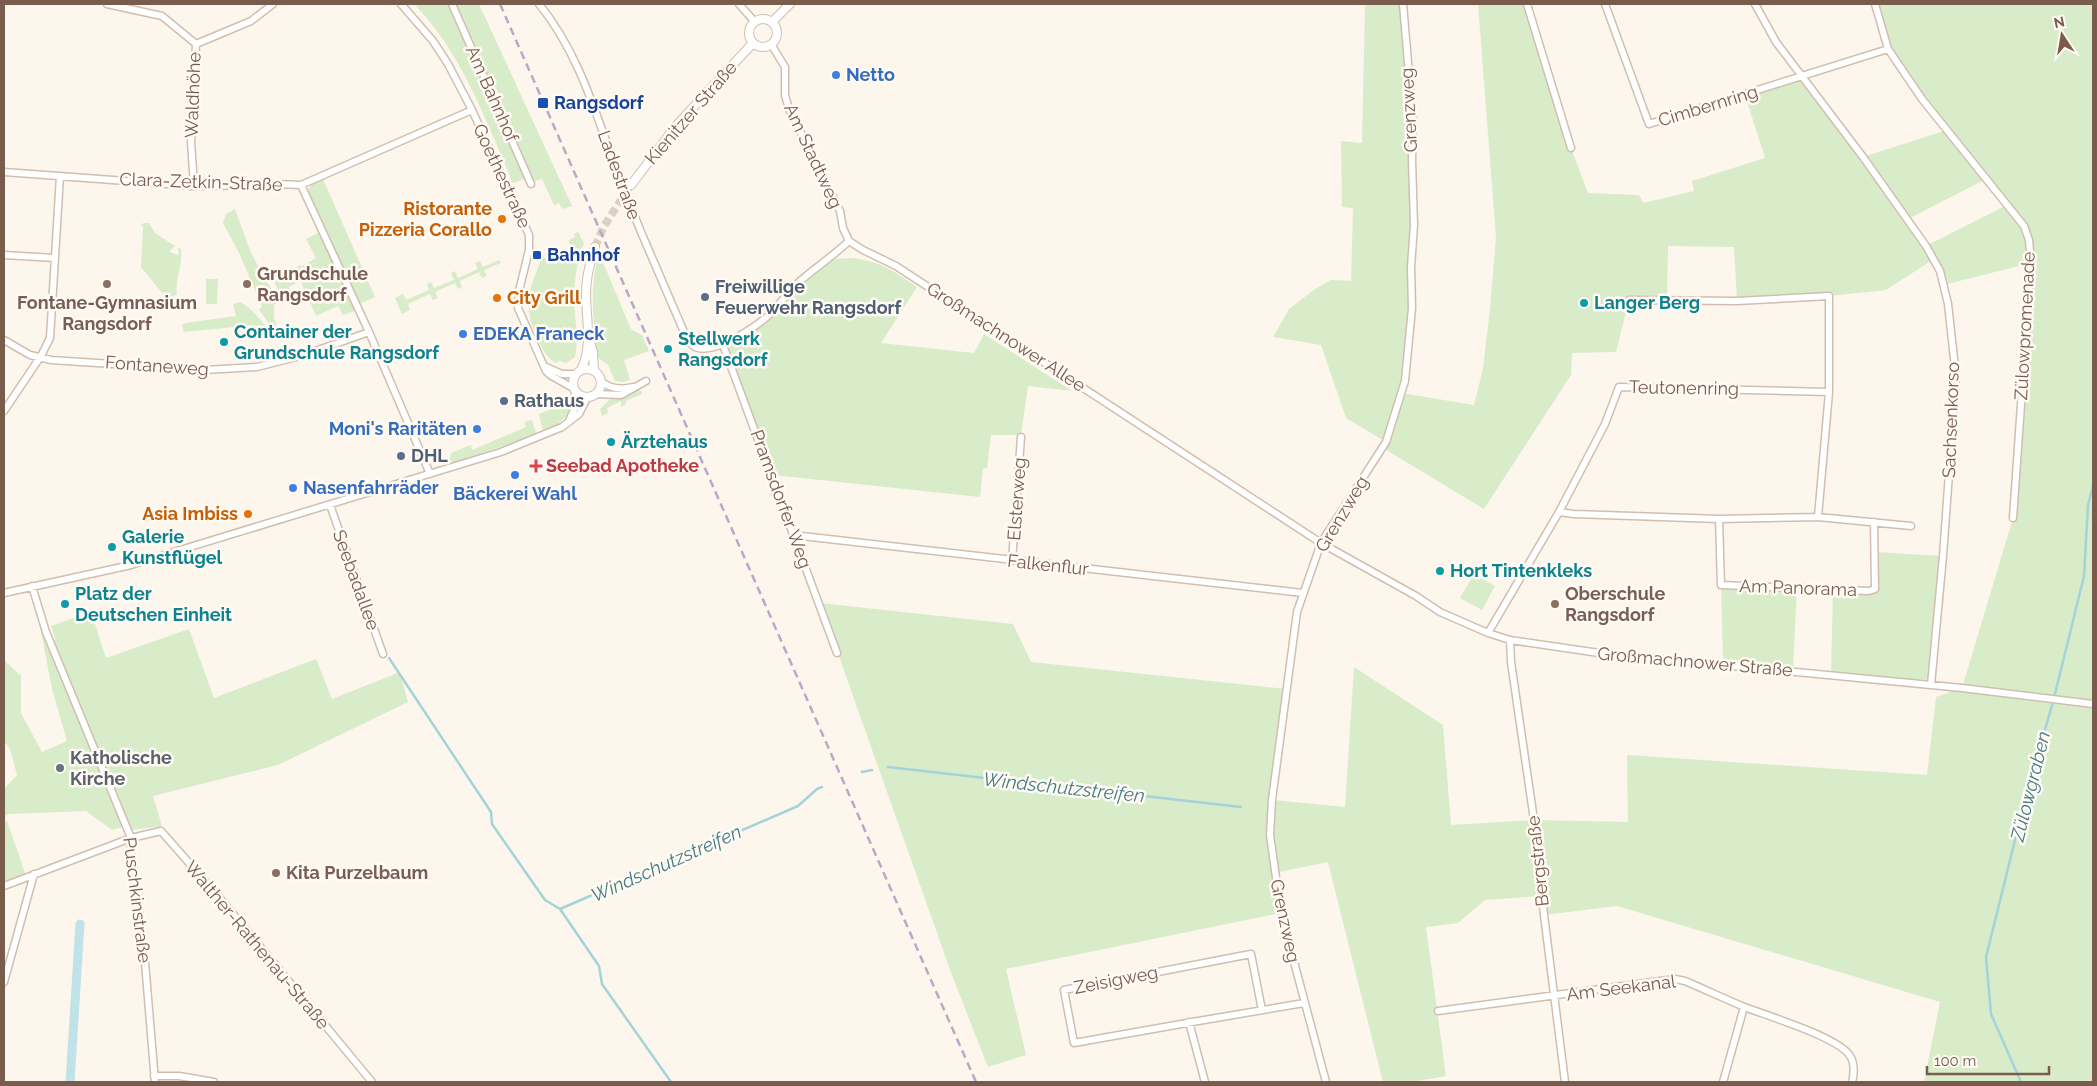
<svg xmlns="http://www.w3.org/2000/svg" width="2097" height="1086" viewBox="0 0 2097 1086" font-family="Raleway,sans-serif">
<rect width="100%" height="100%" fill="#fdf6ec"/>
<path fill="#d8ecc9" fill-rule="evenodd" d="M414 4H479L572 206 562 209 559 203 554 205 542 179 532 182 529 177 513 183C486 121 462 53 414 4Z
M1365 4H1403L1413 121 1412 308 1401 393 1474 405 1483 369 1490 309 1496 237 1478 4H1527L1571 148 1588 193 1639 195 1643 203 1694 191 1692 181 1765 158 1745 95 1802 76 1863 157 1947 130 1888 49 1875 4H2093V1082H1924L1940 1002 1617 906 1544 915 1542 896 1485 900 1458 923 1426 927 1446 1076 1411 1082H1383L1328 862 1275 873 1281 913 1006 969 1026 1055 988 1067 953 978 820 603 1013 624 1031 662 1287 689 1273 800 1345 807 1354 667 1443 725 1451 825 1534 820 1628 822 1627 755 1927 775 1936 697 1962 688 2013 518 2031 263 1943 285 1934 259 1886 290 1829 296 1737 301 1734 247 1668 246 1667 301 1629 300 1616 352 1572 353 1571 375 1484 509 1383 448 1386 442 1346 418 1321 345 1273 337 1289 309 1315 289 1331 280 1351 281 1353 208 1342 207 1341 141 1362 143ZM1986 179 2007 205 1926 246 1908 219Z
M323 179 375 297 359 304 308 190 311 185Z
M235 209 251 253 276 298 279 292 272 277 301 265 307 277 302 266 316 258 306 239 322 231 357 310 343 315 338 306 316 316 301 282 302 280 289 287 291 292 274 305V318L277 325 273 329 259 310 262 307 240 255 223 223 226 214Z
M145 223H149L155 233 175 246 169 252 178 255 179 252 177 247 181 249C183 266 175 278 177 294L168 300 141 267 143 228 141 224Z
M578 232 584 243C575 265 573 290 575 313 576 328 578 342 575 357L566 363 559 361 555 363C538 350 526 317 529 296 531 283 538 269 542 256L554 263 563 259 566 260 571 250 569 240 575 237 574 234Z
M599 253 631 329 642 335 649 351 624 360 630 380 623 382 615 381 608 365 597 357C593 321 589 288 599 253Z
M851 258C881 261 893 271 917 287L881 343 974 353 984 334 1072 391 1028 386 1021 435H991L987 468 983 469 980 497 773 475 723 345 770 314 800 281 835 259Z
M499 260 501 263 484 270 487 276 482 278 479 272 460 281 462 287 458 289 455 283 435 292 438 298 433 300 430 294 408 304 410 310 402 314 395 298 403 294 406 300 429 290 427 284 431 282 434 288 454 280 451 273 455 271 458 278 478 269 475 263 480 261 483 267Z
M206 279H218L217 304H206Z
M239 302C248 304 264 323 269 331L261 333 255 325 184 332 182 325 185 323 236 316 233 304Z
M638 390 642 391V394L626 401V404L621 407V401L607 408 608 413 602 416 600 409 611 398H623Z
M563 404 572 407C566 420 555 426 543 432L539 414Z
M532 420 536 433 535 435 453 463 450 459 451 453 471 445 472 450 526 427 524 422Z
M1875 552 1943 556 1936 680 1831 676 1833 589H1875Z
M1474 574 1495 586 1482 610 1460 598Z
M1721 585 1797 588 1793 671 1723 661Z
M91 612 106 658 189 629 214 698 316 659 332 699 400 672 408 702 278 765 153 796 162 826 132 830 130 825 112 830 86 811 9 814 4 816V789L17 775 10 749 4 742V660L21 676V713L42 752 67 741 52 689 40 626 56 641 51 626Z
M7 821 25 873 34 874 4 886V822Z"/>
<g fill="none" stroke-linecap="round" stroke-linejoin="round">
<path stroke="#a5d3da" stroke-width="2.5" d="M389 658 491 812 492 824 545 900 560 909 599 966 602 984 671 1082
M888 767 1241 807
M862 772 872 770
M560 909 798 806 817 789 822 787
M2021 1082 1991 1014 1986 957 2025 800 2054 698 2084 576 2088 505 2093 486"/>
<path stroke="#bfe3e8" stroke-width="9" d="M70 1082 80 924"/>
<path stroke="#dcd0c4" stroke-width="8" stroke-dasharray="8 4" stroke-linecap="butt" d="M595 247 604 226 631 185"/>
<defs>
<path id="minor" d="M107 4 162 16 196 44
M401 4 433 41 448 64 472 110 529 235V250L519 291 518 308 546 371 550 375 573 388
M452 4 531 184
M539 4C580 54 597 118 619 177
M739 4 754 21
M1527 4 1571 148
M1605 4 1649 124 1888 49
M1755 4 1776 42 1863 157 1926 246 1940 271 1948 304 1956 377 1943 556 1931 685
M1875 4 1888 49 1922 99 2024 226 2029 240 2031 263 2013 518
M196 44 251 21 273 4
M771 44 785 67V95L789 109 840 211 843 228 849 241
M4 172 194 186C230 187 265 182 301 185L472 110
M301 185 369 332 430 474
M194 186 191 142 196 44
M629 202 641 232 687 339C689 341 692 345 695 347 714 356 757 326 770 314 780 304 788 292 799 282 815 268 833 256 849 241
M849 241 863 250 896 266 1321 543 1416 596 1440 612 1488 633 1510 640 1599 653 1962 688 2093 704
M4 255 55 258
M1629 300 1737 301 1829 296V392L1818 517
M4 340 30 355 51 360 205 370 257 367 304 355 369 332
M723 345 837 653
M544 366 562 374H576
M601 381C610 389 621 390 633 387
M596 394 621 395 646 381
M4 411 41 356 50 338 60 176
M569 421 575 407V392
M330 505 383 654
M1559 512 1574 514 1719 519 1818 517 1911 526
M1719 519 1721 585 1869 591 1875 589 1874 522
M793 535 1303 593
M1012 561 1021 437
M32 586 46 632 131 838V851L145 962 155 1082
M4 593 131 565 501 452 562 427 579 414 587 398
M1488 633 1559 512 1605 424 1619 387 1829 392
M1510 640 1511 662 1534 820 1544 915 1565 1082
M4 886 131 838 161 831 219 897 372 1082
M4 982 34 874
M1262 1010 1251 954 1064 990 1074 1043C1151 1029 1227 1016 1304 1003
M1438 1011 1675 979 1685 981C1704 989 1723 998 1742 1006 1764 1015 1839 1037 1850 1056 1855 1063 1854 1075 1852 1082
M1189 1022 1205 1082
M154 1076H179L214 1082
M1326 1082 1281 913 1270 835 1272 800 1297 612 1321 543 1386 442 1405 381 1412 308 1411 267 1414 225 1412 160 1413 121 1403 4
M1723 1082 1744 1007"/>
<path id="tertiary" d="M749 33a14 14 0 1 1 28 0a14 14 0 1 1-28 0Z
M772 22 790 4
M631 185 676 126 753 43
M589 340 593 352 594 371
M573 383a14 14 0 1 1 28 0a14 14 0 1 1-28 0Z
M581 370C593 346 586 319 586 293 586 277 590 262 595 247"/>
</defs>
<use href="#minor" stroke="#d1beb0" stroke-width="9"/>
<use href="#tertiary" stroke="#d1beb0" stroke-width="10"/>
<use href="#minor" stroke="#fff" stroke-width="6"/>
<use href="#tertiary" stroke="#fff" stroke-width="8"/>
<path stroke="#b9a8c9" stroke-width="2.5" stroke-dasharray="8 5" stroke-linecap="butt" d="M500 4 976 1082"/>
<defs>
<path id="minor-bridge" d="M619 177 629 202"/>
</defs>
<use href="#minor-bridge" stroke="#d1beb0" stroke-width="9" stroke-linecap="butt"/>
<use href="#minor-bridge" stroke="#fff" stroke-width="6"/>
</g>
<g fill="#3f7fe0" stroke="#fffaf3" stroke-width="2">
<circle cx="836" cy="75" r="5"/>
<circle cx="463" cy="334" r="5"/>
<circle cx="477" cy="429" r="5"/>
<circle cx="515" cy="475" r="5"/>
<circle cx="293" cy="488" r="5"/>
</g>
<g fill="#1a4fb4" stroke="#fffaf3" stroke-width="2">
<rect x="537" y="97" width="12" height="12" rx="2.5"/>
<rect x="532" y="250" width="10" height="10" rx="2.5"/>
</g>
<g fill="#e8710a" stroke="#fffaf3" stroke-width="2">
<circle cx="502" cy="219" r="5"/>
<circle cx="497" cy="298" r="5"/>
<circle cx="248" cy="514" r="5"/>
</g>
<g fill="#8d6e63" stroke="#fffaf3" stroke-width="2">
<circle cx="107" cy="284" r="5"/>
<circle cx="247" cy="284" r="5"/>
<circle cx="1555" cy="604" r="5"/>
<circle cx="276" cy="873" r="5"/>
</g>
<g fill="#5c6f8a" stroke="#fffaf3" stroke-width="2">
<circle cx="705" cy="297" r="5"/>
<circle cx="504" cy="401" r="5"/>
<circle cx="401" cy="456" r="5"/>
</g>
<g fill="#0f9aa8" stroke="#fffaf3" stroke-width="2">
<circle cx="1584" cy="303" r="5"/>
<circle cx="224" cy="342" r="5"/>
<circle cx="668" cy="349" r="5"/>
<circle cx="611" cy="442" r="5"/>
<circle cx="112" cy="547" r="5"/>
<circle cx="1440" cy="571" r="5"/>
<circle cx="65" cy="604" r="5"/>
</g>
<path fill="#e0444e" stroke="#fffaf3" stroke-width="2" d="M533.5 458.5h5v5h5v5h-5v5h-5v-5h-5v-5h5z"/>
<circle fill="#6b7280" stroke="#fffaf3" stroke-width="2" cx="60" cy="768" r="5"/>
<g text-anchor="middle" stroke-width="5" stroke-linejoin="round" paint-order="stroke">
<g font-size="18" font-weight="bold" fill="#366cbe" stroke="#fffaf3" text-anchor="start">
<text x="846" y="81">Netto</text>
<text x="473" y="340">EDEKA Franeck</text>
<text x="467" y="435" text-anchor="end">Moni's Raritäten</text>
<text x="303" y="494">Nasenfahrräder</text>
<text x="515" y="500" text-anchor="middle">Bäckerei Wahl</text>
</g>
<g font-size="18" fill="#7a5c4d" stroke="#fffaf3">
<text transform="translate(492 94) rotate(66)" y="6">Am Bahnhof</text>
<text transform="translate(193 95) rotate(-88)" y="6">Waldhöhe</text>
<text transform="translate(1708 106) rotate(-17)" y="6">Cimbernring</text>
<text transform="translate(1409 110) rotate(-93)" y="6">Grenzweg</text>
<text transform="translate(691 113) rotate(-49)" y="6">Kienitzer Straße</text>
<text transform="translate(813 156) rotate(65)" y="6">Am Stadtweg</text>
<text transform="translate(619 175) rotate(70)" y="6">Ladestraße</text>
<text transform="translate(502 176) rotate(65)" y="6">Goethestraße</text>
<text transform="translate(201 182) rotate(2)" y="6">Clara-Zetkin-Straße</text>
<text transform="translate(2025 326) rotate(-87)" y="6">Zülowpromenade</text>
<text transform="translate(1006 337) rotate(33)" y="6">Großmachnower Allee</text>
<text transform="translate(157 366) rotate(4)" y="6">Fontaneweg</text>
<text transform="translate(1684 388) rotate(1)" y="6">Teutonenring</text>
<text transform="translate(1951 420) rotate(-88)" y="6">Sachsenkorso</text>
<text transform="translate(781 499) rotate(70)" y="6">Pramsdorfer Weg</text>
<text transform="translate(1017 499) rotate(-86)" y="6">Elsterweg</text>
<text transform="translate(1342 514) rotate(-59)" y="6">Grenzweg</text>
<text transform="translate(1048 565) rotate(6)" y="6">Falkenflur</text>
<text transform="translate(356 580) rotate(70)" y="6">Seebadallee</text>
<text transform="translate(1798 588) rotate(2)" y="6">Am Panorama</text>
<text transform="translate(1695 662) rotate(5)" y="6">Großmachnower Straße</text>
<text transform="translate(1538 861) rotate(-96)" y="6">Bergstraße</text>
<text transform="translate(137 900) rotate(83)" y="6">Puschkinstraße</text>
<text transform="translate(1285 921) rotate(78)" y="6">Grenzweg</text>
<text transform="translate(257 945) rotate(50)" y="6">Walther-Rathenau-Straße</text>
<text transform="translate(1116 980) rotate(-11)" y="6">Zeisigweg</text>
<text transform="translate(1621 988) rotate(-7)" y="6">Am Seekanal</text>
</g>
<g font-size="18" font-weight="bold" fill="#164399" stroke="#fffaf3" text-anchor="start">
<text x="554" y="109">Rangsdorf</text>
<text x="547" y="261">Bahnhof</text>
</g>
<g font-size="18" font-weight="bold" fill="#c56008" stroke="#fffaf3" text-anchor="end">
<text x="492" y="215">Ristorante<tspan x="492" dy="21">Pizzeria Corallo</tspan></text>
<text x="507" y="304" text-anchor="start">City Grill</text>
<text x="238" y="520">Asia Imbiss</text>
</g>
<g font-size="18" font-weight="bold" fill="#785e54" stroke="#fffaf3" text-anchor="start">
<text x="257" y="280">Grundschule<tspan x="257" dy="21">Rangsdorf</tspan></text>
<text x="107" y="309" text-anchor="middle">Fontane-Gymnasium<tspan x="107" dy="21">Rangsdorf</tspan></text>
<text x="1565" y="600">Oberschule<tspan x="1565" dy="21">Rangsdorf</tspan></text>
<text x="286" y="879">Kita Purzelbaum</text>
</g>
<g font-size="18" font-weight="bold" fill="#4e5e75" stroke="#fffaf3" text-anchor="start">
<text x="715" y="293">Freiwillige<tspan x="715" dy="21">Feuerwehr Rangsdorf</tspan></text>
<text x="514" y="407">Rathaus</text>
<text x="411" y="462">DHL</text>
</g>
<g font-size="18" font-weight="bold" fill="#0d838f" stroke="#fffaf3" text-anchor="start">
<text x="1594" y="309">Langer Berg</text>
<text x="234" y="338">Container der<tspan x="234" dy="21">Grundschule Rangsdorf</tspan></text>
<text x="678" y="345">Stellwerk<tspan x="678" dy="21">Rangsdorf</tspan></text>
<text x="621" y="448">Ärztehaus</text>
<text x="122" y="543">Galerie<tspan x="122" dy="21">Kunstflügel</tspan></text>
<text x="1450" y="577">Hort Tintenkleks</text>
<text x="75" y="600">Platz der<tspan x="75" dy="21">Deutschen Einheit</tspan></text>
</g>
<g font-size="18" font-weight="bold" fill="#be3a42" stroke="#fffaf3" text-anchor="start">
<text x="546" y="472">Seebad Apotheke</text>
</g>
<g font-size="18" font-weight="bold" fill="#5b616d" stroke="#fffaf3" text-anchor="start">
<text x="70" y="764">Katholische<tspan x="70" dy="21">Kirche</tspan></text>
</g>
<g font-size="19" font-style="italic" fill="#437c86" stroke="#fffaf3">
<text transform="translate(2030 786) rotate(-76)" y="7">Zülowgraben</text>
<text transform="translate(1064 787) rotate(6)" y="7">Windschutzstreifen</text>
<text transform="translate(666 863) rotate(-24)" y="7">Windschutzstreifen</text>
</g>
</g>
<rect width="2097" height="1086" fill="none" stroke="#7a5c4d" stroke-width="10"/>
<g transform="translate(2062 35) rotate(348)" stroke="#fffaf3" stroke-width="4" paint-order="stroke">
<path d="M0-4L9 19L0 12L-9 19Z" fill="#7a5c4d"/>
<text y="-8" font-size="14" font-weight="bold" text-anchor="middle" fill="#7a5c4d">N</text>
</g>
<path d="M1927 1066v8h122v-8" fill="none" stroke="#7a5c4d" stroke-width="2.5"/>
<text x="1934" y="1066" font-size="15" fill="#7a5c4d" stroke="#fffaf3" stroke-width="4" paint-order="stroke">100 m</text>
</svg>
